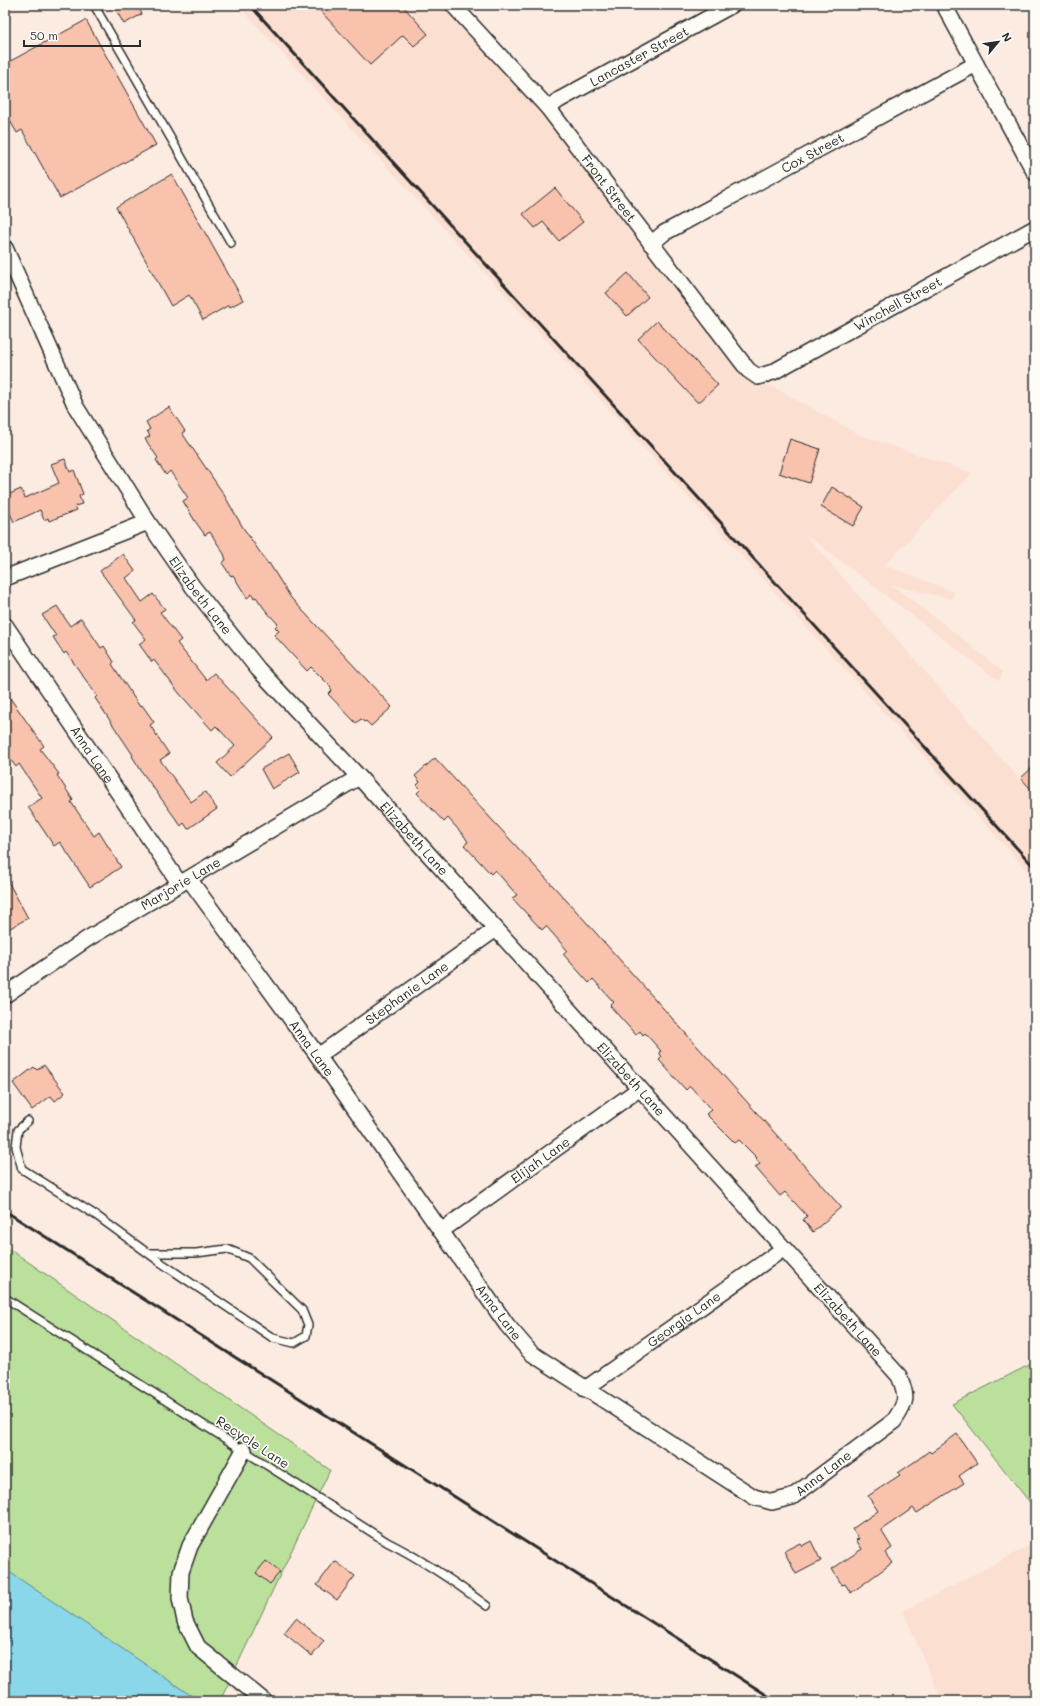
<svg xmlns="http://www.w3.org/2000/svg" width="1040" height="1706" viewBox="0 0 1040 1706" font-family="Mali,sans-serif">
<rect width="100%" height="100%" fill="#fcebe1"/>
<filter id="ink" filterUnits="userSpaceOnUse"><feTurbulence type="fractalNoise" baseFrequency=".025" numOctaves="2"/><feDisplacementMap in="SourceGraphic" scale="8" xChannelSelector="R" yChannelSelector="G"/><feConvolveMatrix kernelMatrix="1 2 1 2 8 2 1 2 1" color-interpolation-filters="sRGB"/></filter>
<g filter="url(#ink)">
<path fill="#fbdfd1" d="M238 5H448L563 137 698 321 755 381 775 388 860 435 972 473 885 565 954 592 952 599 891 585 940 621 1003 672 999 681 804 533 1035 797V879L517 308Z
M1035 1543V1701H942L903 1611Z"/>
<path fill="#bae09b" stroke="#728663" d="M5 1246 330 1470 220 1701H199L5 1569Z
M1035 1362V1509L952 1404Z"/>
<path fill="#8ad7e9" stroke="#64929d" d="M5 1569 199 1701H5Z"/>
<path fill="#f9c2ad" stroke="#2b2b2b" d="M113 5H137L142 14 124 24Z
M315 5H402L428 34 414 46 403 35 370 65Z
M86 20 156 145 60 198 22 130 17 133 5 112V64Z
M172 174 243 300 230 307 229 305 203 320 189 295 171 306 116 207Z
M555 188 583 222 559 241 543 222 535 228 523 214Z
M628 273 648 297 627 316 606 293Z
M657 321 718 385 698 403 638 339Z
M169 407 185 431 182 433 223 493 242 526 268 564 269 563 291 598 392 707 371 726 366 721 364 722 361 719 356 723 328 694 332 690 329 685 311 667 307 671 274 635 279 631 275 627 278 624 266 611 256 597 254 598 252 594 247 598 233 575 231 576 222 563 226 560 224 554 210 532 205 535 195 521 183 501 188 498 170 471 166 475 156 460 158 458 145 439 150 436 147 431 150 429 146 422Z
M790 439 820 449 809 483 779 473Z
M65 459 70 472 74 470 83 494 79 496 82 504 75 506 77 510 49 521 48 518 44 520 40 510 14 522 5 502V496L21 489 25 498 59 483 51 464Z
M832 487 864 507 853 526 821 507Z
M123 554 135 571 126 578 142 602 153 594 165 609 160 612 181 640 177 643 206 680 214 673 273 737 230 777 217 763 235 746 216 726 212 730 179 693 154 660 152 662 139 644 146 639 133 622 136 620 100 571Z
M57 606 70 626 81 618 101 648 104 646 114 662 112 664 140 707 142 705 154 722 150 725 169 754 160 760 191 802 205 792 217 809 188 829 184 823 181 826 142 772 132 756 133 755 95 698 97 696 66 652 64 654 53 637 56 636 42 615Z
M5 691 44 746 40 749 59 774 57 775 73 800 71 802 94 836 99 832 121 867 90 887 60 842 54 846 28 807 42 798 19 764 16 767 5 752Z
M289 753 300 772 272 789 261 769Z
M435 758 578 913 841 1207 813 1232 803 1220 807 1216 795 1203 785 1192 780 1196 755 1167 760 1164 756 1159 757 1158 739 1140 735 1143 706 1114 711 1110 707 1105 690 1086 686 1090 659 1060 662 1057 659 1052 661 1051 645 1033 643 1035 640 1031 636 1035 610 1006 614 1002 610 998 593 979 589 983 563 954 567 950 546 926 542 930 512 898 517 895 495 870 491 874 464 845 468 842 465 837 448 818 444 822 417 793 421 789 417 785 420 782 415 776Z
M1035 765V794L1021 778Z
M5 876 28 918 5 931Z
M44 1065 65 1093 55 1101 51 1096 32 1110 13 1083 34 1067 37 1070Z
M957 1434 977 1463 959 1476 964 1483 917 1513 913 1508 881 1530 892 1548 885 1553 892 1563 851 1593 845 1584 842 1585 832 1569 862 1549 856 1540 859 1539 852 1529 878 1511 868 1496 900 1475 898 1473 917 1460 929 1451 931 1453Z
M811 1541 821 1561 796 1574 784 1551 800 1543 802 1546Z
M266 1561 280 1572 270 1584 256 1573Z
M335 1561 355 1576 337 1600 317 1585Z
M296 1618 324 1641 312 1656 284 1633Z"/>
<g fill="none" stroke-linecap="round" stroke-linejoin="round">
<defs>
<path id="service" d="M94 5 231 243
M28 1121 18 1130 16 1147 22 1169 97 1216 160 1262 273 1338 294 1343 306 1336 308 1325 302 1310 249 1258 227 1249 196 1253H149
M5 1298 387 1542C423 1560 455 1582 487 1606"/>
<g id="minor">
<path id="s1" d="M453 5 548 108 748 370 758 377 773 372 1035 228"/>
<path d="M944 5 1035 173"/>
<path id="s2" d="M548 108 559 100 732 5"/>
<path id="s3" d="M651 244 664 233 976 64"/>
<path id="s4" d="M5 248 76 407 148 522 193 587 258 669 359 777 899 1376C908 1397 907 1402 894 1421L792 1497 772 1502 754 1497 531 1353 507 1325 318 1056 189 879"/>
<path d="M5 578 148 522"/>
<path id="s5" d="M5 625 180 884"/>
<path id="s6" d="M5 995 87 939 359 777"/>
<path id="s7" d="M318 1056 496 929"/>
<path id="s8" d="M441 1231 639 1089"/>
<path id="s9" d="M585 1389 783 1249"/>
<path d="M244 1450 190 1546 181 1572 180 1598 185 1621 198 1647 264 1701"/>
</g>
</defs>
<use href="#service" stroke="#2b2b2b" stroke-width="10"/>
<use href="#minor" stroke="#2b2b2b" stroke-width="18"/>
<use href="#service" stroke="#fdfcf7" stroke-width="7"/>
<use href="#minor" stroke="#fdfcf7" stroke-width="15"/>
<path stroke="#2b2b2b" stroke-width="3" d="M250 5 1035 868
M5 1211 776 1701"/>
</g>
</g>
<g text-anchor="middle" stroke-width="3.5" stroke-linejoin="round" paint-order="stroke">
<g font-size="13" fill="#2b2b2b" stroke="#fdfcf7">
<text dy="5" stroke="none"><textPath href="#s2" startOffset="105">Lancaster Street</textPath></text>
<text dy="5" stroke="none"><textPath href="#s3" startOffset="186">Cox Street</textPath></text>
<text dy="5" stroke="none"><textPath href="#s1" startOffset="241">Front Street</textPath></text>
<text dy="5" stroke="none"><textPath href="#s1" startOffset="640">Winchell Street</textPath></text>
<text dy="5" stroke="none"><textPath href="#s4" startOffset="400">Elizabeth Lane</textPath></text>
<text dy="5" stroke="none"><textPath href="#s5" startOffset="156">Anna Lane</textPath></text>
<text dy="5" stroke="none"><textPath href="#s4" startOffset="724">Elizabeth Lane</textPath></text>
<text dy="5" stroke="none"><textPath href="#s6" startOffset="208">Marjorie Lane</textPath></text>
<text dy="5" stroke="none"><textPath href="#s7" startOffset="109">Stephanie Lane</textPath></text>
<text transform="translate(312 1048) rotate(54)" y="5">Anna Lane</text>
<text dy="5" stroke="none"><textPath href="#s4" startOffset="1048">Elizabeth Lane</textPath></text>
<text dy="5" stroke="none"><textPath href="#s8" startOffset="122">Elijah Lane</textPath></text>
<text transform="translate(499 1312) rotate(53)" y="5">Anna Lane</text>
<text dy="5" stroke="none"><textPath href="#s9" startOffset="121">Georgia Lane</textPath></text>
<text dy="5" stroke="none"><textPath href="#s4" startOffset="1372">Elizabeth Lane</textPath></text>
<text transform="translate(253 1442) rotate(33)" y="5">Recycle Lane</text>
<text transform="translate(823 1473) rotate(-37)" y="5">Anna Lane</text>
</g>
</g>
<rect width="1040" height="1706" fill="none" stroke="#fdfcf7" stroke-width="20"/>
<rect x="10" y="10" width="1020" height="1686" fill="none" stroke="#2b2b2b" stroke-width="1.5" filter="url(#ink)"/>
<g transform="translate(998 42) rotate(61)" stroke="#fdfcf7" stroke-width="3" paint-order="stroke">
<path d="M0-3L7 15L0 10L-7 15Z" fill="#2b2b2b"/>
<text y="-6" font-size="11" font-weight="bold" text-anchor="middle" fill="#2b2b2b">N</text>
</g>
<path d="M24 40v6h116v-6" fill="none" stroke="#2b2b2b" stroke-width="2"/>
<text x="30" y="40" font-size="12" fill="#2b2b2b" stroke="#fdfcf7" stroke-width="3" paint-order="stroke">50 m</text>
</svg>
